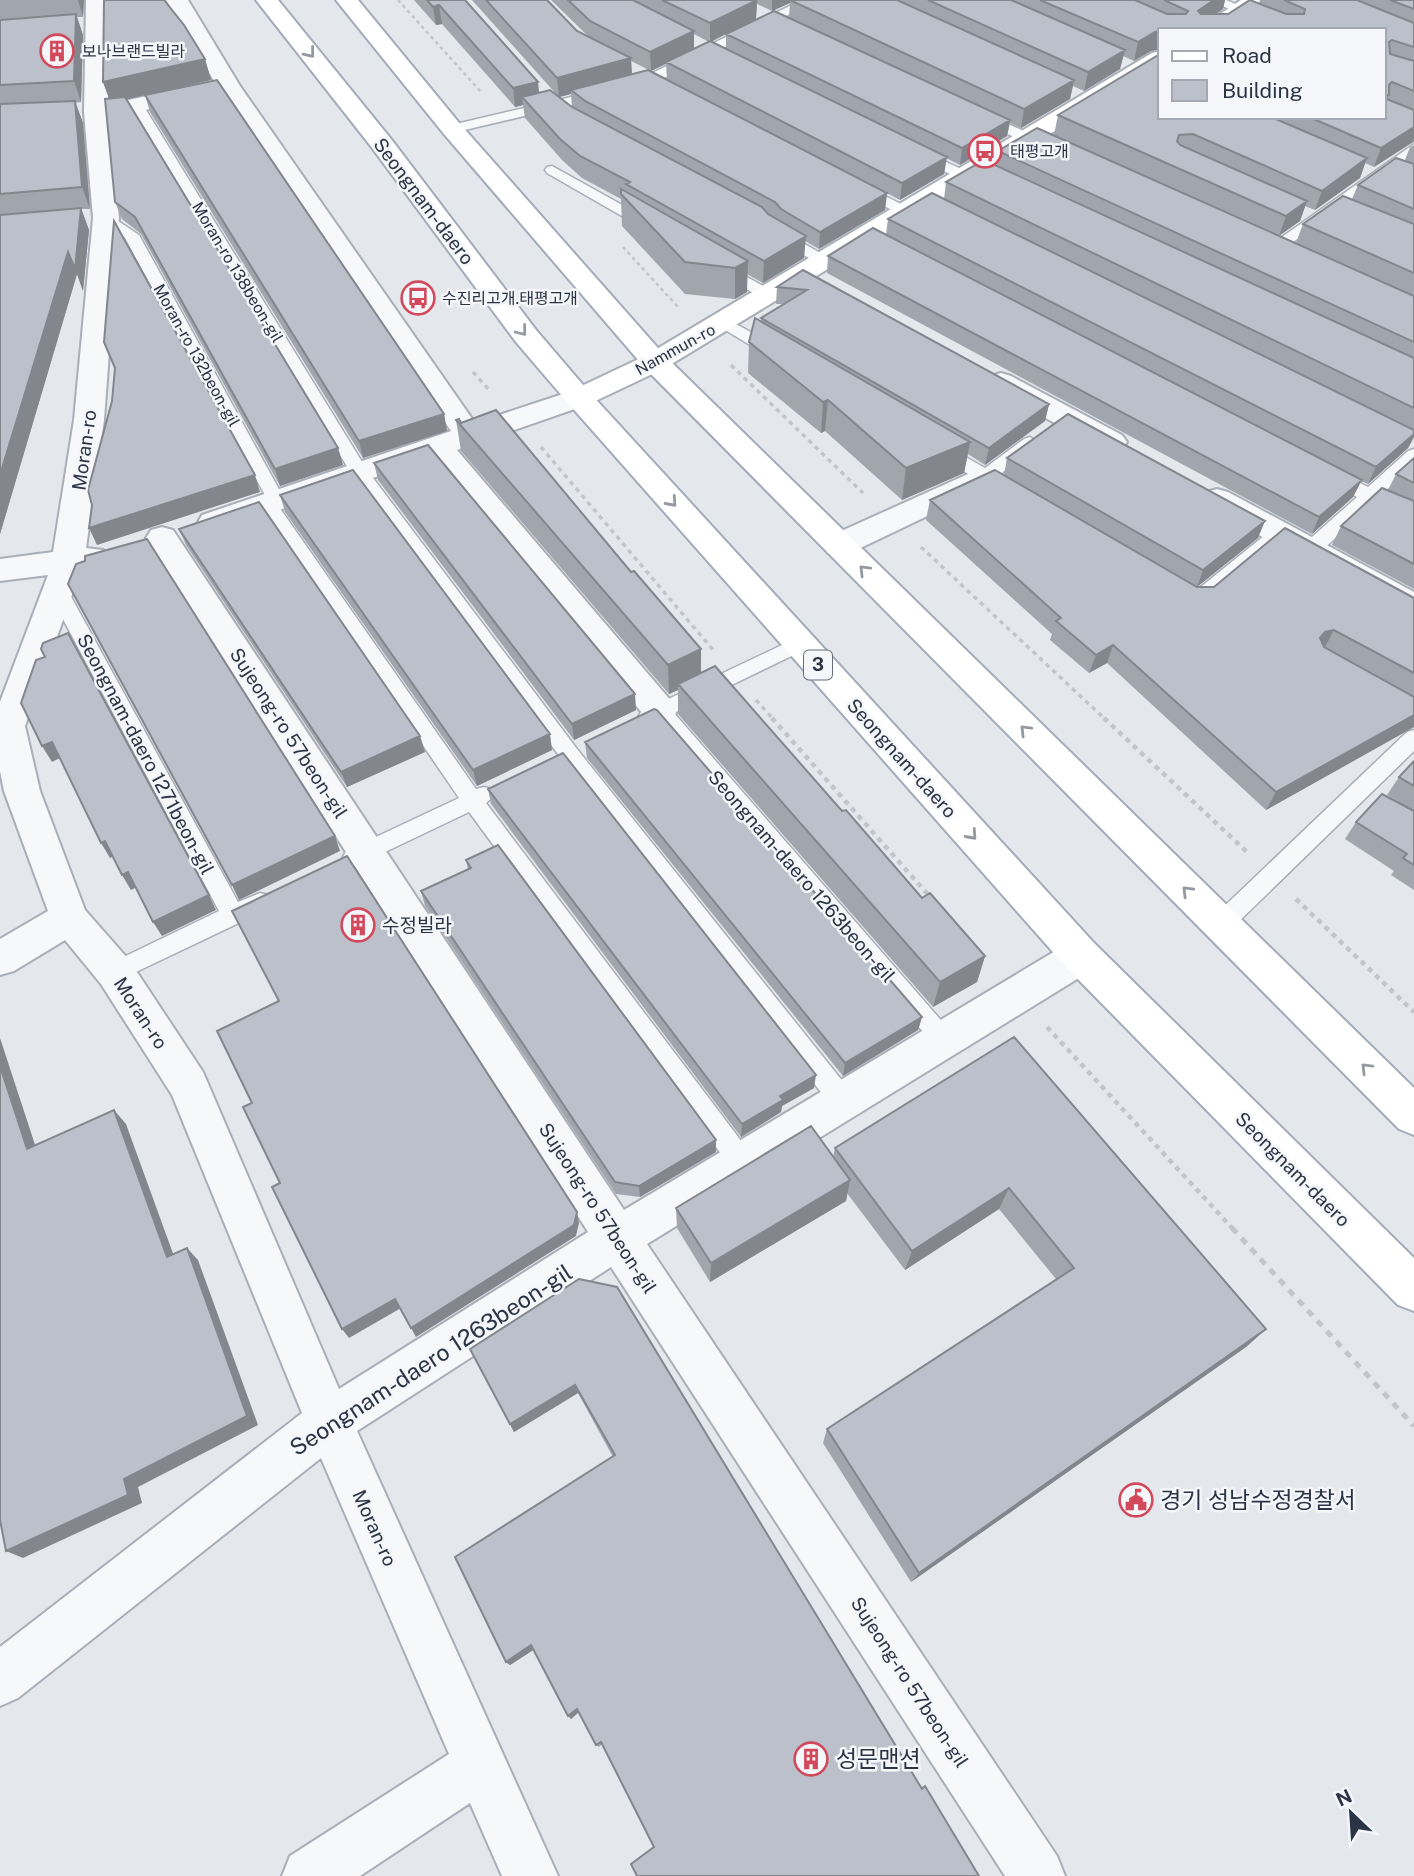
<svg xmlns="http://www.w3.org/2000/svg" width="1414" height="1876" viewBox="0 0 1414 1876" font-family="'Public Sans','Noto Sans KR',sans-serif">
<rect width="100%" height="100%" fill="#e4e7ec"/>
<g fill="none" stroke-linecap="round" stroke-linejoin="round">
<defs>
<path id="service" d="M802 0H818L656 82 618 94 452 133 445 129 447 126 609 88 646 76Z
M1208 0H1226L1298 30H1280Z
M136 101 143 105 367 470 577 749 852 1093 855 1101 852 1109 843 1112 834 1109 563 761 354 478 132 110 113 113 106 109 108 106Z
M980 112 1033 135 1035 138 1033 141H1023L975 119 973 116Z
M1414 144V155L1282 250H1272L1269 247 1272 244Z
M918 149 970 173 972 176 965 180 960 179 913 156 911 153Z
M552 166 651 221 654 224 646 229 641 227 547 173 545 170 547 167Z
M861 184 911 209 913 212 911 215H901L856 191 854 188 856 185Z
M106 213 139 235 286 502 279 507 476 789 484 787 492 789 495 795 486 803 751 1154 755 1162 751 1170 742 1174 733 1170 469 812 362 863 354 866 346 863 343 857 346 851 459 798 259 505 267 499 125 238 98 218Z
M780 230 829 258 832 261 829 264H819L775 238 772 235Z
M722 263 774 292 776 295 774 298H762L716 271 714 268 716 265Z
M723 317 780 348 782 352 774 357 768 356 717 325 715 322 717 319Z
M1030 437 1039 443 998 476 1010 486 1001 492 979 481 931 450 940 444 946 446 985 468 1024 439Z
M1414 449V465L1382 494 1414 510V524L1372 504 1317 555H1303L1301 550 1303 545 1357 497 1324 479 1321 475 1324 471H1336L1368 487 1408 451Z
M1277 529 1284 531 1286 535 1284 539 1205 604 1198 606 1181 598 1178 593 1181 588 1188 586 1197 590 1270 531Z
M59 586 66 588 69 593 238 902 260 893 268 895 271 902 268 909 115 982 107 979 103 972 107 965 219 911 49 593 52 588Z
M799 637 806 639 809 644 806 649 674 713 952 1033 956 1040 952 1047 944 1050 936 1047 657 721 648 725 641 722 638 717 641 712Z
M1414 730V751L1229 931 1221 933 1213 931 1210 924 1213 917 1407 732Z"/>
<path id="minor" d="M86 0H108V112L119 218 104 420 86 548 103 550 108 558 103 566 81 570 25 726 40 791 85 910 129 960 203 1072 339 1389 588 1232 151 546 146 538 151 530 162 527 173 530 624 1210 1067 944 1081 940 1095 944 1100 956 1095 968 647 1244 1057 1856 1065 1876H1005L611 1267 357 1431 558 1876H502L470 1803 360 1876H282L290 1856 449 1754 321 1458 18 1698 0 1706V1647L302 1413 172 1095 101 984 65 940 14 971 0 975V939L48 911 4 791 0 771V702L48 575 0 581V559L53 552 74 420 93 218 84 112Z
M166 0H188L240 86 475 423 569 392 579 389 589 392 593 398 589 404 457 450 672 702 677 711 672 720 660 724 648 720 431 458 224 529 213 532 202 529 198 522 202 515 451 431 217 86Z
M199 85 207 87 211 92 207 97 136 112 128 110 124 105 128 100Z
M1001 373 1011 376 1122 435 1127 442 1122 449 1112 451 1102 449 991 388 987 382 991 376Z
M977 470 988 473 992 480 988 487 850 553 839 556 828 553 823 545 828 537Z
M1217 489 1228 492 1414 592V617L1403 614 1206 506 1202 499 1206 492Z"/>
<path id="secondary" d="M1241 0H1267L1223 30H1196Z
M1160 51V67L665 368 589 404 579 407 569 404 565 398 569 392 645 356 1152 53Z"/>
<path id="primary" d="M256 0H278L391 139 536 330 589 392 1095 944 1414 1258V1311L1398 1305 1067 968 569 404 516 342 373 149Z
M336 0H358L460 124 665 356 1414 1088V1135L1399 1129 645 368 444 134Z"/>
</defs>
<use href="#service" stroke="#a9aeb7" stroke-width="3"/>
<use href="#minor" stroke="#a9aeb7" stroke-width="4"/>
<use href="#secondary" stroke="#a9aeb7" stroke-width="4"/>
<use href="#primary" stroke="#a3abb8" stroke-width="4"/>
<path stroke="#c2c5cb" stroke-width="2.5" stroke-dasharray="3.5 3.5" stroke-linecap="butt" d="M398 0 482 93
M623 247 678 307"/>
<path stroke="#c2c5cb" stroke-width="3.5" stroke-dasharray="4.5 4.5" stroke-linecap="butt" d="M731 365 863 493
M473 372 490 391
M541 447 714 651
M921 547 1106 720
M756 700 774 720"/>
<path stroke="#c2c5cb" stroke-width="4.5" stroke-dasharray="5 5" stroke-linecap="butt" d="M772 718 931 898
M1104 718 1247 852
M1296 899 1414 1012
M1047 1027 1234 1230"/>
<path stroke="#c2c5cb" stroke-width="5" stroke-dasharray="7 7" stroke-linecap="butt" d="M1232 1228 1414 1426"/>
<use href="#service" fill="#f7f8fa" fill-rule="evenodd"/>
<use href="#minor" fill="#f7f8fa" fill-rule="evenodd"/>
<use href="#secondary" fill="#fff" fill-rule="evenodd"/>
<use href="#primary" fill="#fff" fill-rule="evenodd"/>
</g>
<path fill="#a1a5ae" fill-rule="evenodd" d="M0 0H84L83 17H77L83 35 81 102 75 103 83 123 90 209H81L89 230 83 291 77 274 0 534Z
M414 0H465L539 93 558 96 472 0H547L577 31 589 37 551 0H1225L1223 9 1216 14H1228L1259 3 1260 0H1414V142H1413L1374 167 1365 163 1360 178 1315 210 1305 206 1300 221 1279 235 1296 243 1303 224 1352 199 1358 185 1405 160 1410 147 1414 145V437L1408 448 1368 484 1361 481 1353 497 1312 534 827 273 828 256 886 235 888 219 944 199 946 182 996 165 998 151 1054 135 1058 115 1160 117H1384L1160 30V49L1151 51 1134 61 1123 56 1120 69 1084 91 1073 86 1070 99 1021 128 1010 123 1007 136 960 165 946 158 944 174 900 200 887 193 885 210 819 249 805 241 804 258 763 283 747 274V292L735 299 685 294 622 226 621 199 582 178 562 160 525 118 523 105 515 107 442 24 436 25ZM790 3 789 18 756 19 757 4 772 11ZM694 34 709 42 694 49ZM726 34V49L711 42ZM631 61 651 71 666 64 667 79 767 131 632 74ZM571 94 572 107 559 97Z
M205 59 211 80 148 94 444 414 447 431 363 458 150 112 145 95 127 99 338 448 343 465 280 486 141 234 122 219 115 202 109 99 103 82Z
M803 270 1049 404 1045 421 985 465 968 454 964 473 902 500 825 431 821 433 748 373 749 342 761 322V318L783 304H776L777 287Z
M456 420 461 423 701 673 842 811 922 898 985 956 977 982 933 1007 678 714V690L669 694 461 451Z
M1007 458 1258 538 1197 587 1004 475Z
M1414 458V589L1332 545 1341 526 1388 490 1396 474Z
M374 463 636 710 574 740 378 480Z
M280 495 552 750 477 786 285 512Z
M930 500 1197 587 1414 598V727L1266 810 1107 663 1089 673 1050 640 1052 634 926 520Z
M179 529 420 736 425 752 347 787 186 545Z
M585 742 922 1017 918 1030 843 1076 587 758Z
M1414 761V890L1391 875 1394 871 1345 839 1356 822 1412 810 1387 795 1399 777Z
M488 789 814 1088 782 1106 781 1112 741 1137 491 804Z
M466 860 716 1140V1152L640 1197 616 1194 425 906 421 891 468 870Z
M1014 1037 1266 1329 1246 1347 911 1582 823 1443 827 1429 1056 1279 999 1209 905 1270 847 1193 846 1201 710 1282 677 1228 676 1208 833 1157 835 1148Z
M579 1279 921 1787 925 1786 979 1876 654 1847 602 1744 599 1747 596 1745 579 1712 571 1719 534 1649 510 1665 506 1662 613 1457 578 1393 514 1432 470 1349Z"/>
<path fill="#83868d" d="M78 0H84L83 17Z
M757 0 756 19 710 42V23Z
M772 0H796H790V3L772 11Z
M1214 0H1225L1223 9 1193 30 1198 11Z
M439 5 442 24 436 25 433 7Z
M76 14 83 35 81 102 74 81Z
M694 31V50L651 71 650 52Z
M1160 31V49L1151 51 1134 61 1138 42 1155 32Z
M1125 50 1120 69 1084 91 1088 72Z
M631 58 632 77 571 90V94L559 97 557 78Z
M205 59 211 80 111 103 103 82Z
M1074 80 1070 99 1021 128 1024 109Z
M538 82 540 101 522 97 523 105 515 107 513 88Z
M75 101 83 123 90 209 82 187Z
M1010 120 1007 136 960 165 962 148Z
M1414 127V138L1413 142 1374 167 1381 148Z
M947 157 944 174 900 200 902 183Z
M1367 158 1360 178 1315 210 1322 191Z
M887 193 885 210 819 249 820 232Z
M1307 201 1300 221 1279 236 1286 216Z
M81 208 89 230 83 291 77 274 0 534V475Z
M806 236 804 258 763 283 764 261Z
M748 261 747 292 735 299V268Z
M828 400 825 431 821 433 823 402Z
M1049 404 1045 421 985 465 989 448Z
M444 414 447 431 363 458 359 441Z
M1414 434V437L1408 448 1368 484 1376 467Z
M970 442 964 473 902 500 906 468Z
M338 448 343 465 280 486 275 469Z
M255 475 260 492 97 545 89 528Z
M1362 480 1353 497 1312 534 1319 517Z
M1265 521 1258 538 1197 587 1203 570Z
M1334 630 1324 649 1320 638 1325 632Z
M1113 645 1107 663 1089 673 1096 655Z
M701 649V679L678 684V690L669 694 668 665Z
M635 694 636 710 574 740 572 724Z
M1414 715V727L1266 810 1276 792Z
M550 734 552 750 477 786 473 770Z
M420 736 425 752 347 787 341 772Z
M52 742 62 757 52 762 42 746Z
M335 836 340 851 239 900 232 885Z
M105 841 114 856 110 858 101 843Z
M128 872 137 887 131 890 122 875Z
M209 895 216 910 162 936 153 922Z
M985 956 977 982 933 1007 940 982Z
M922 1017 918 1030 843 1076 845 1063Z
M0 1038 41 1163 27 1149 0 1066Z
M816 1075 814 1088 782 1106 781 1112 741 1137 742 1124 780 1096Z
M114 1110 126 1124 179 1270 167 1257Z
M716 1140V1152L640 1197 639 1186Z
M850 1180 846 1201 710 1282 711 1263Z
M1009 1188 999 1209 905 1270 912 1251Z
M577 1212 579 1223 576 1236 416 1337 411 1328Z
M187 1248 198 1260 258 1425 138 1487 142 1503 23 1558 6 1551 124 1479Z
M395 1299 401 1308 349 1338 342 1329Z
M1266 1329 1246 1347 911 1582 919 1573Z
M575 1385 578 1393 514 1432 510 1424Z
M531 1645 535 1649 510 1665 506 1662Z
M577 1709 580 1711 571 1719 568 1716Z"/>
<path fill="#bbc0ca" stroke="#83868d" stroke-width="2" d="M104 0H164L184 25 205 59 103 82Z
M427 0H465L538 82 513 88 439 5 433 7Z
M486 0H547L577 31 631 58 557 78Z
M568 0H633L694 31 650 52 590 21Z
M662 0H757L710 23Z
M790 0H897L1074 80 1024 109Z
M928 0H1011L1125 50 1088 72Z
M1040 0H1135L1167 14H1186L1188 11 1164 0H1214L1198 11 1201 14H1228L1250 0 1286 14H1304L1305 9 1284 0H1357L1414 23V47L1392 40 1389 42 1390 54 1414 61V91L1392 82 1389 85V95L1384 97V30H1160V31L1155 32 1138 42Z
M1390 0H1414V9Z
M774 11 1010 120 962 148 726 34Z
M76 14 74 81 0 85V20Z
M710 41 947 157 902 183 666 62Z
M1160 54V117H1271L1367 158 1322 191 1193 134 1179 135 1177 141 1180 145 1307 201 1286 216 1058 115Z
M648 70 887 193 820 232 781 209 775 202 585 101 571 90Z
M217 80 444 414 359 441 145 95Z
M550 90 572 107 762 207 768 214 806 236 764 261 626 184 630 182 580 156 560 139 522 97Z
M125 97 338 448 275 469 135 217 115 202 105 99Z
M1384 98 1414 110V127L1381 148 1309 117H1384Z
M75 101 82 187 0 194V104Z
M1037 128 1414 296V342L998 151Z
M1396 158 1414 164V209L1358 185Z
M984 160 1414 358V408L946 182Z
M621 189 748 261 735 268 685 262 621 194Z
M932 193 1414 430V434L1376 467 888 219Z
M1343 196 1414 224V273L1303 224Z
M81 208 75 269 68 252 0 475V215Z
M114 221 255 475 89 528 92 505 88 490 112 401 115 368 104 342Z
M873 228 1362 480 1319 517 828 256Z
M803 270 1049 404 989 448 761 318 807 290 777 287Z
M755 318 970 442 906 468 828 400 823 402 749 342Z
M496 410 631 572 634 571 701 649 668 665 456 420 459 419 461 423Z
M1068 414 1265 521 1203 570 1007 458Z
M428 445 635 694 572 724 374 463Z
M1414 458V483L1396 474Z
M353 470 550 734 473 770 280 495Z
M995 470 1197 587H1214L1285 528 1414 598V673L1334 630 1325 632 1320 638 1324 647 1414 697V715L1276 792 1113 645 1096 655 1056 621 1061 618 930 500Z
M1382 488 1414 501V564L1341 526Z
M259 502 420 736 341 772 179 529Z
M147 539 335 836 232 885 68 584 76 564 85 561V556Z
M68 633 209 895 153 922 128 872 122 875 105 841 101 843 52 742 42 746 21 703 36 660 45 657 41 649 43 643Z
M715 666 842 811 846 810 922 898 930 893 985 956 940 982 678 684Z
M654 709 657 710 922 1017 845 1063 585 742Z
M563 753 816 1075 780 1096 783 1100 742 1124 488 789Z
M1414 761V786L1399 777Z
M1382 794 1414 811V865L1403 858 1407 854 1356 822Z
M498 845 716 1140 639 1186 615 1182 421 891 471 868 466 860Z
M347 856 577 1212 574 1225 411 1328 395 1299 342 1329 272 1187 280 1183 243 1107 252 1103 217 1031 279 1001 232 911Z
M1014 1037 1266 1329 919 1573 827 1429 1074 1268 1009 1188 912 1251 835 1148Z
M0 1066 27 1149 114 1110 167 1257 187 1248 247 1416 124 1479 128 1495 6 1551 0 1520Z
M811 1126 850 1180 711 1263 676 1208Z
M579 1279 617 1287 922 1789 925 1786 979 1876H637L631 1864 654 1847 601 1742 596 1745 577 1709 568 1716 531 1645 506 1662 455 1557 615 1455 575 1385 510 1424 470 1349Z"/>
<defs><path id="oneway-chevron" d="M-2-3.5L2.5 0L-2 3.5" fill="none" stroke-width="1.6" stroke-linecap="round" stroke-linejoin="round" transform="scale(1.75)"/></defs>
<g stroke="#959aa2">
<use href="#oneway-chevron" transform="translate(310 53) rotate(51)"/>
<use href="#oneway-chevron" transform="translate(522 331) rotate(52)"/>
<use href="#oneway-chevron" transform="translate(672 502) rotate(48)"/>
<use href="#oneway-chevron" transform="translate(864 570) rotate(-135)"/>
<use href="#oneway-chevron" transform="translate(1025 730) rotate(-135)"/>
<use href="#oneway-chevron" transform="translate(972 835) rotate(48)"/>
<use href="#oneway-chevron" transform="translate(1187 891) rotate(-135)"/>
<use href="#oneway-chevron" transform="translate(1366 1068) rotate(-135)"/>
</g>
<defs>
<symbol id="building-ring" viewBox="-11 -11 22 22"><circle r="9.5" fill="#f4f6f9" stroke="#d1495b" stroke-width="1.5"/><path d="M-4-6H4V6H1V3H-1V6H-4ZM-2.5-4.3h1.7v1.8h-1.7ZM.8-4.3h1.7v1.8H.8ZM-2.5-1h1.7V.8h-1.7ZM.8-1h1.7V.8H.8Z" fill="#d1495b"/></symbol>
<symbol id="bus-ring" viewBox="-11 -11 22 22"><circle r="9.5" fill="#f4f6f9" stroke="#d1495b" stroke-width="1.5"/><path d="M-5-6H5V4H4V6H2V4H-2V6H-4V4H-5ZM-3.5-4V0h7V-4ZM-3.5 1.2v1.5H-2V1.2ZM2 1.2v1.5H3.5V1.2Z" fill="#d1495b"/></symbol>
<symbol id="civic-ring" viewBox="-11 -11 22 22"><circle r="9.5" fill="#f4f6f9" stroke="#d1495b" stroke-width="1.5"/><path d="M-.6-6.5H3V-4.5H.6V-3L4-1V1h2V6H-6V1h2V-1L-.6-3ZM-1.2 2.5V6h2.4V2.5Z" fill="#d1495b"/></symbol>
</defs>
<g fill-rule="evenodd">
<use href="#building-ring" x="38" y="32" width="38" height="38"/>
<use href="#bus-ring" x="966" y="132" width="38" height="38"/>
<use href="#bus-ring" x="399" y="279" width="38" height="38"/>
<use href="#building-ring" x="339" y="906" width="38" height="38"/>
<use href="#civic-ring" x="1117" y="1481" width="38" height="38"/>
<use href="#building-ring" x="792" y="1740" width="38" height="38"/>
</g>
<g text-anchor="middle" stroke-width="5" stroke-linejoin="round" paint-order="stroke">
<g font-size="16" fill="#2b3445" stroke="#f4f6f9" text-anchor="start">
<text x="82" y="57">보나브랜드빌라</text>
<text x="1010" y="157">태평고개</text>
<text x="442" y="304">수진리고개.태평고개</text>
</g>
<g font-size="16" fill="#2b3445" stroke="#f4f6f9">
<text transform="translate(238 272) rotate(59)" y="6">Moran-ro 138beon-gil</text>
<text transform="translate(675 349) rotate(-29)" y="6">Nammun-ro</text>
<text transform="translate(197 355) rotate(61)" y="6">Moran-ro 132beon-gil</text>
</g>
<rect fill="#f4f6f9" stroke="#676e7b" stroke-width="2" x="804" y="650.5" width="28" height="29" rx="5"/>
<g font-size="18" font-weight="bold" fill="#2b3445">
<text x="818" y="671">3</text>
</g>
<g font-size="19" fill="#2b3445" stroke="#f4f6f9">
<text transform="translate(424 201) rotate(53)" y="7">Seongnam-daero</text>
<text transform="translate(84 450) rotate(-82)" y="7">Moran-ro</text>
<text transform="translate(289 733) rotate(57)" y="7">Sujeong-ro 57beon-gil</text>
<text transform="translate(146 754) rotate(62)" y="7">Seongnam-daero 1271beon-gil</text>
<text transform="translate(902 758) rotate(48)" y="7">Seongnam-daero</text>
<text transform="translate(802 876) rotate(49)" y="7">Seongnam-daero 1263beon-gil</text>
<text transform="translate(141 1013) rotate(57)" y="7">Moran-ro</text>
<text transform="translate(1293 1169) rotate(45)" y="7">Seongnam-daero</text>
<text transform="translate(598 1208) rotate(57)" y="7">Sujeong-ro 57beon-gil</text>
<text transform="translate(375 1528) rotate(66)" y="7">Moran-ro</text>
<text transform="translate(910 1682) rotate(57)" y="7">Sujeong-ro 57beon-gil</text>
</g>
<g font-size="19" fill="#2b3445" stroke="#f4f6f9" text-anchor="start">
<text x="382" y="932">수정빌라</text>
</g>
<g font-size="23" fill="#2b3445" stroke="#f4f6f9">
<text transform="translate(431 1360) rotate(-33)" y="8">Seongnam-daero 1263beon-gil</text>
</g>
<g font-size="23" fill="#2b3445" stroke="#f4f6f9" text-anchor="start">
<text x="1160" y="1508">경기 성남수정경찰서</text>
<text x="836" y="1767">성문맨션</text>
</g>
</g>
<rect x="1158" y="28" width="228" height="91" fill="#f4f6f9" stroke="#a4a8b1" stroke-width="2"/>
<rect x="1172" y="51" width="35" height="10" fill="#ffffff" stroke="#a4a8b1" stroke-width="2"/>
<text x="1222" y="63" font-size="21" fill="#2b3445">Road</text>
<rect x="1172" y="80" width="35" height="21" fill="#bbc0ca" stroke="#a4a8b1" stroke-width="2"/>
<text x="1222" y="98" font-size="21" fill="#2b3445">Building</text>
<g transform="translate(1351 1813) rotate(335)" stroke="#f4f6f9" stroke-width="5" paint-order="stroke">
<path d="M0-5L12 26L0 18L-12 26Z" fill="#2b3445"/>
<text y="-10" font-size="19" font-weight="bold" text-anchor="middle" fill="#2b3445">N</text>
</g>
</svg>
